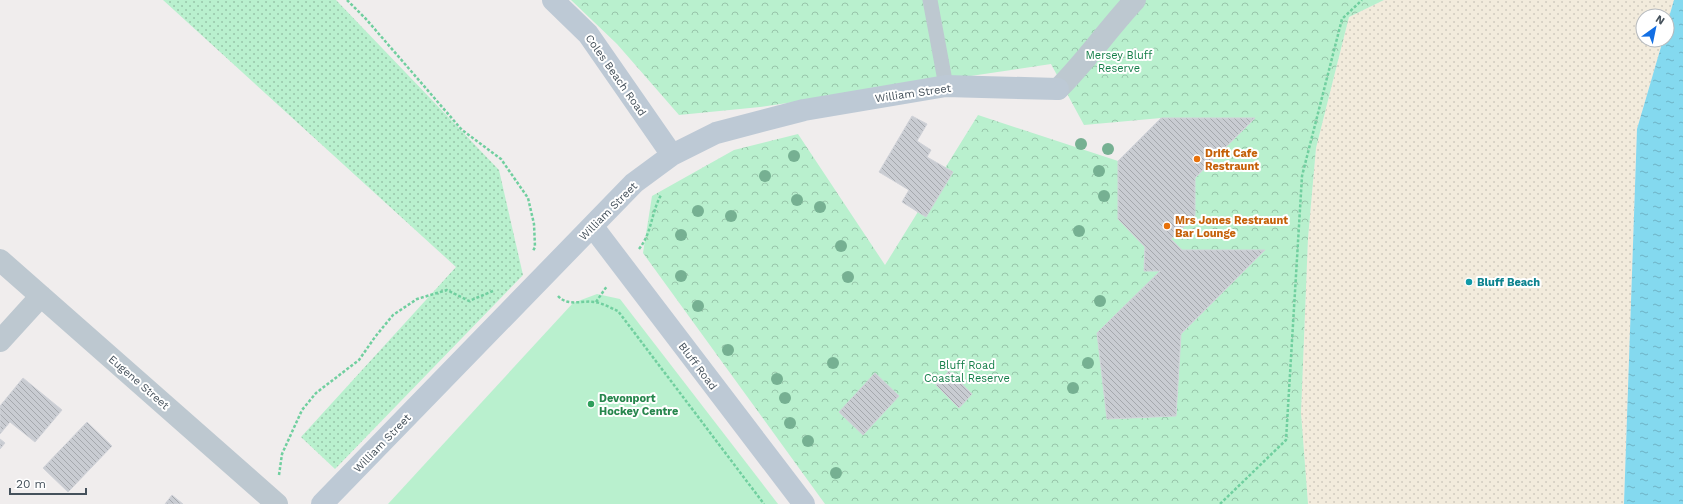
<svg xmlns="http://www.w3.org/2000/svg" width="1683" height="504" viewBox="0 0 1683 504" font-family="'Work Sans',sans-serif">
<defs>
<pattern id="grass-dots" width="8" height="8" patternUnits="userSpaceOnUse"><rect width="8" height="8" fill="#b9f0ce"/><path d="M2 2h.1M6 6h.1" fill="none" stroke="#98c5aa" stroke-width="1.8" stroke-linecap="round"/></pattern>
<pattern id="sand-dots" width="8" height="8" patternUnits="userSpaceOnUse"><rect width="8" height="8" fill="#f2ebdc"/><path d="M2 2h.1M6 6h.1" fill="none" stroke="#d1cbbf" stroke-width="1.8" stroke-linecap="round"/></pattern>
<pattern id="park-crowns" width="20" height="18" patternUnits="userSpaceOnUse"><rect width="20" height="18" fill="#b9f0ce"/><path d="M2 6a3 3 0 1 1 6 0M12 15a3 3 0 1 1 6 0" fill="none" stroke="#98c5aa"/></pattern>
<pattern id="water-ripples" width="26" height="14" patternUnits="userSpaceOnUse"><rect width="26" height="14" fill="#84d9ef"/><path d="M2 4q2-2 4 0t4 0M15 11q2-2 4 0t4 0" fill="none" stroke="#6eb2c5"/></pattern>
<pattern id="building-back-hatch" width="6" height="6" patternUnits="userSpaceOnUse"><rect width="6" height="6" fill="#c9ccd2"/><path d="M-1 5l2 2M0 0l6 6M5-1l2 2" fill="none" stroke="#a5a8ad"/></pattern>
</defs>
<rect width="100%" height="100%" fill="#f0eded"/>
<path fill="url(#grass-dots)" d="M163 0H336L499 170 523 275 335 469 301 437 456 267Z"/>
<path fill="url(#sand-dots)" d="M1384 0H1674L1667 24V16H1643V40H1663L1637 129 1624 504H1308L1301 413 1308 238 1316 148 1349 17Z"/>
<path fill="url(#park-crowns)" d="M571 0H1384L1349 17 1316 148 1308 238 1301 413 1308 504H825L643 253 652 196 734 150 798 134 885 265 978 115 1118 161V219L1145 247 1144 271H1160L1097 333 1108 419 1176 416 1181 334 1264 250H1182L1171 239 1195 216V178L1161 118 1084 125 1051 64 760 107 679 115 617 44Z"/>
<path fill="#b9f0ce" d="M597 294 620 299 778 504H388L573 303Z"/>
<path fill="url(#water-ripples)" d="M1674 0H1683V504H1624L1637 129 1663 40H1667V24Z"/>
<path fill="url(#building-back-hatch)" stroke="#d1d3d9" d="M912 116 927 124 917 141 931 150 927 157 953 172 926 217 902 202 909 190 879 172Z
M1161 118H1255L1195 178V216L1171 239 1182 250H1265L1181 334 1176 416 1107 419 1097 333 1160 271H1144L1145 247 1118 219V161Z
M949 371 972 394 959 408 936 385Z
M875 373 899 396 863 435 839 412Z
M23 378 62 410 35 442 10 422 0 434V406Z
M87 422 112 446 68 492 43 468Z
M0 439 5 443 0 449Z
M172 495 183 504H165Z"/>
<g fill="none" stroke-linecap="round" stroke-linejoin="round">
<path stroke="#70cf9f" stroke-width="2.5" stroke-dasharray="3 2" stroke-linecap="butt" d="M347 0 366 19 462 130 501 159 528 198 534 224 535 247 533 251
M639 249C652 233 651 213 661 195
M558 296C568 307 582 300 595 302 602 303 611 308 618 311L764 504
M596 302 607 286
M279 475 282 454 302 410 316 393 359 360 375 337 393 315 417 299 447 290 469 301 493 291
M1220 504 1286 440 1302 176 1342 19 1362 0"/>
<path stroke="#bdc8d0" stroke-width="15" d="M930 0 946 86"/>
<path stroke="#bdc8d0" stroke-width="22" d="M1058 89C1086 61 1108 29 1135 0
M0 260 277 504
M0 341 41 296"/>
<path stroke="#bdc9d5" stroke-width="22" d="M553 0 588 34 672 155
M593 227 804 504
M322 504 634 183 672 155 716 133 804 110 946 86 1058 89"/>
</g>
<g fill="#76b092">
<circle cx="1081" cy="144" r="6"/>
<circle cx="1108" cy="149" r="6"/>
<circle cx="794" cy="156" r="6"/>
<circle cx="1099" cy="171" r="6"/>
<circle cx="765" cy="176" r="6"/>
<circle cx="1104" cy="196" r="6"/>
<circle cx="797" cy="200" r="6"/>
<circle cx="820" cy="207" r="6"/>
<circle cx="698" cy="211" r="6"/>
<circle cx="731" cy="216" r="6"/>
<circle cx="1079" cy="231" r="6"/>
<circle cx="681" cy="235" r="6"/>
<circle cx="841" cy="246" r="6"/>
<circle cx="681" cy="276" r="6"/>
<circle cx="848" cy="277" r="6"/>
<circle cx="1100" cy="301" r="6"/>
<circle cx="698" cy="306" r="6"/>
<circle cx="728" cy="350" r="6"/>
<circle cx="833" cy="363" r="6"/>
<circle cx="1088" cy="363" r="6"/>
<circle cx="777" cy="379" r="6"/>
<circle cx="1073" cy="388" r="6"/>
<circle cx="785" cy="398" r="6"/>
<circle cx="790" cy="423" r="6"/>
<circle cx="808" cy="441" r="6"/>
<circle cx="836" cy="473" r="6"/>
</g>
<g fill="#e8710a" stroke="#fff" stroke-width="1.5">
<circle cx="1197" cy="159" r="4"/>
<circle cx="1167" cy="226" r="4"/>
</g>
<circle fill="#0f9aa8" stroke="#fff" stroke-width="1.5" cx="1469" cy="282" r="4"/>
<circle fill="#2e9e5b" stroke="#fff" stroke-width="1.5" cx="591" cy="404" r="4"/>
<g text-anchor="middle" stroke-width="4" stroke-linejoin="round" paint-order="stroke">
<g font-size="11" fill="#137e48" stroke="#fff">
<text x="1119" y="59">Mersey Bluff<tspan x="1119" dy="13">Reserve</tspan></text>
<text x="967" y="369">Bluff Road<tspan x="967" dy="13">Coastal Reserve</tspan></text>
</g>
<g font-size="11" fill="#45515b" stroke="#fff">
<text transform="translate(616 75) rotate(55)" y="4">Coles Beach Road</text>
<text transform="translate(913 93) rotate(-8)" y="4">William Street</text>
<text transform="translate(608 211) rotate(-45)" y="4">William Street</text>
<text transform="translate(698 366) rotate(53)" y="4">Bluff Road</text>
<text transform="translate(139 382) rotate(41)" y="4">Eugene Street</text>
<text transform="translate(382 443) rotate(-46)" y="4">William Street</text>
</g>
<g font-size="11" font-weight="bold" fill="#c56008" stroke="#fff" text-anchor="start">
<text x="1205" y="157">Drift Cafe<tspan x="1205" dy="13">Restraunt</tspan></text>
<text x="1175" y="224">Mrs Jones Restraunt<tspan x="1175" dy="13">Bar Lounge</tspan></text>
</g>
<g font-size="11" font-weight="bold" fill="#0d838f" stroke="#fff" text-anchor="start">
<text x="1477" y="286">Bluff Beach</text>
</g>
<g font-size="11" font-weight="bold" fill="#27864d" stroke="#fff" text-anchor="start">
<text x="599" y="402">Devonport<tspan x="599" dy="13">Hockey Centre</tspan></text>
</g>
</g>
<g transform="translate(1655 28) rotate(33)"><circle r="19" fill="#ffffff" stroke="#b5b9bd"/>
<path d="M0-3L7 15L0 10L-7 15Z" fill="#126fe4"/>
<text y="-6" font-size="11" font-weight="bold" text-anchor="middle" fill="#45515b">N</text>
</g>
<path d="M10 488v6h76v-6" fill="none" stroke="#45515b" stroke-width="2"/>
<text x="16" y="488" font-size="12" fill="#45515b" stroke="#ffffff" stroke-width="3" paint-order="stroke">20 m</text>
</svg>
